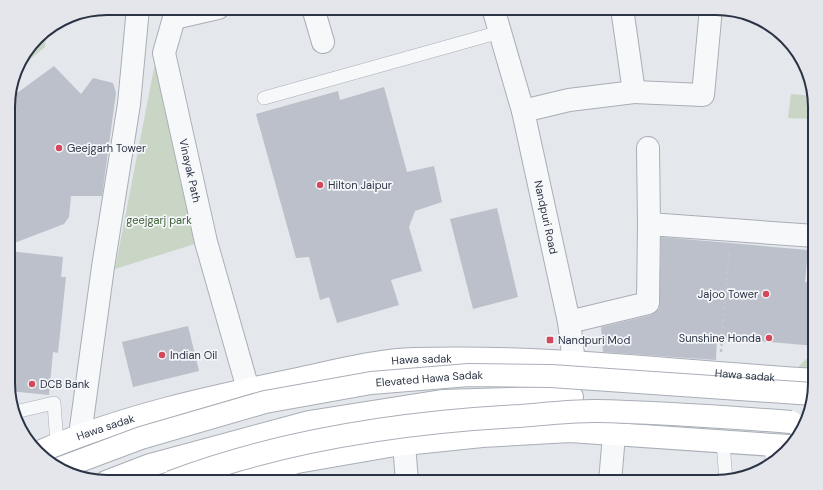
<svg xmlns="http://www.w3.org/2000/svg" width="823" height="490" viewBox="0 0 823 490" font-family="'DM Sans',sans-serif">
<rect width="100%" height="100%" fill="#e4e7ec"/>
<path fill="#c9d6c5" d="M46 30 45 47 15 72 18 63 42 33Z
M155 63 179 147 198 243 115 269Z
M791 94 813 96 815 119 788 118Z
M806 359H815V375H803L799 366Z"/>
<path fill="#bbc0ca" d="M54 66 81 94 93 78 113 83 116 93 102 196H71L69 217 64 224 9 245V99Z
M384 87 407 172 434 166 442 202 415 211 409 227 422 271 391 280 399 305 337 323 329 297 320 300 309 257 296 258 256 114 338 91 340 100Z
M497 208 518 297 473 309 450 219Z
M661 237 808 250 805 282 815 283V346L717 337 716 360 603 352 601 327 651 315 659 309Z
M9 251 63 257 61 277H66L58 353 53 352 49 395 9 391Z
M188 326 199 371 133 387 122 342Z"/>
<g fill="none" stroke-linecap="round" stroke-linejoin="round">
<defs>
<path id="service" d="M264 98 500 32
M15 412 54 403 57 444
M723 442 726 481
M771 463 774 445"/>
<g id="minor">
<path id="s1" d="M218 8 174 18 164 53 206 242 248 389"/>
<path d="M313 8 323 42"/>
<path d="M634 92 703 95 711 8"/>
<path d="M523 111 569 100 634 92 622 8"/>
<path d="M648 148 649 224"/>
<path d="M569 322 648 303 649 224 815 236"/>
<path d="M80 435 103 267 129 104 138 8"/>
<path d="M404 444 407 482"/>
<path d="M610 482 614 435"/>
</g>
<g id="tertiary">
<path id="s2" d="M493 8 523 111 569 322 574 362 573 382"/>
</g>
<g id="secondary">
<path id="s3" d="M39 452C122 416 210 397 298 379 336 371 376 360 415 359 549 355 682 372 815 380"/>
<path d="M106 482 150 465 309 422 442 401 572 397"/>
<path d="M234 482 297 462 395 445 482 436 570 431 788 446"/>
</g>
</defs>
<use href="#service" stroke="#a9aeb7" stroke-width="14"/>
<use href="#minor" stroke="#a9aeb7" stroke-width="24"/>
<use href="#tertiary" stroke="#a9aeb7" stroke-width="24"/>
<use href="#secondary" stroke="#a9aeb7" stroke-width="24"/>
<path stroke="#c2c5cb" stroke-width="2.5" stroke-dasharray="3 3" stroke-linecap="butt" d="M721 352 729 251"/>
<use href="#service" stroke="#f7f8fa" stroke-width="13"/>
<use href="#minor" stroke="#f7f8fa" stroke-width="22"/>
<use href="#tertiary" stroke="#f7f8fa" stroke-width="22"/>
<use href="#secondary" stroke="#fff" stroke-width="22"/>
<defs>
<g id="secondary-bridge">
<path id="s4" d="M58 469 141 438 265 402 371 383 469 375 551 376 813 394"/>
<path d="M171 482C279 441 405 422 520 416 545 414 570 411 595 411 660 412 726 417 791 422"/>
</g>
</defs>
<use href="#secondary-bridge" stroke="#a9aeb7" stroke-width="24" stroke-linecap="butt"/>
<use href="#secondary-bridge" stroke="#fff" stroke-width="22"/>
</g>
<g fill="#d1495b" stroke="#f4f6f9" stroke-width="1.5">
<circle cx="59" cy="148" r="4"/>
<circle cx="320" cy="185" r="4"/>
<circle cx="766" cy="294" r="4"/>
<circle cx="769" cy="338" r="4"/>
<rect x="546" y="336" width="8" height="8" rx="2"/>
<circle cx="162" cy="355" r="4"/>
<circle cx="32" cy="384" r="4"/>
</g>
<g text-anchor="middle" stroke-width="3.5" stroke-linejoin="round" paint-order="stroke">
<g font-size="11" fill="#2b3445" stroke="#f4f6f9" text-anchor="start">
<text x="67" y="152">Geejgarh Tower</text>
<text x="328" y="189">Hilton Jaipur</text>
<text x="758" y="298" text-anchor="end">Jajoo Tower</text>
<text x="761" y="342" text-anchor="end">Sunshine Honda</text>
<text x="558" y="344">Nandpuri Mod</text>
<text x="170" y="359">Indian Oil</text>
<text x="40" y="388">DCB Bank</text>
</g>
<g font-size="11" fill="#2b3445" stroke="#f4f6f9">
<text dy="4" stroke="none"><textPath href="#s1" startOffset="202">Vinayak Path</textPath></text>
<text dy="4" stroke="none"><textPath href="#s2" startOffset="216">Nandpuri Road</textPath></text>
<text dy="4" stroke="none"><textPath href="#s3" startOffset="395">Hawa sadak</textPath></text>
<text dy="4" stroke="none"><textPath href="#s3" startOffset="719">Hawa sadak</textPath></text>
<text dy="4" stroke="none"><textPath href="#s4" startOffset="384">Elevated Hawa Sadak</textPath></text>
<text dy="4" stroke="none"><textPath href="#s3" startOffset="71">Hawa sadak</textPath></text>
</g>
<g font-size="11" fill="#3f6138" stroke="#f4f6f9">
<text x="159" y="224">geejgarj park</text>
</g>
</g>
<path d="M0 0H823V490H0ZM107 15H716A92 92 0 0 1 808 107V383A92 92 0 0 1 716 475H107A92 92 0 0 1 15 383V107A92 92 0 0 1 107 15Z" fill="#e4e6eb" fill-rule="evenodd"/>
<path fill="none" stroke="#2b3445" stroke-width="2" d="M107 15H716A92 92 0 0 1 808 107V383A92 92 0 0 1 716 475H107A92 92 0 0 1 15 383V107A92 92 0 0 1 107 15Z"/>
</svg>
